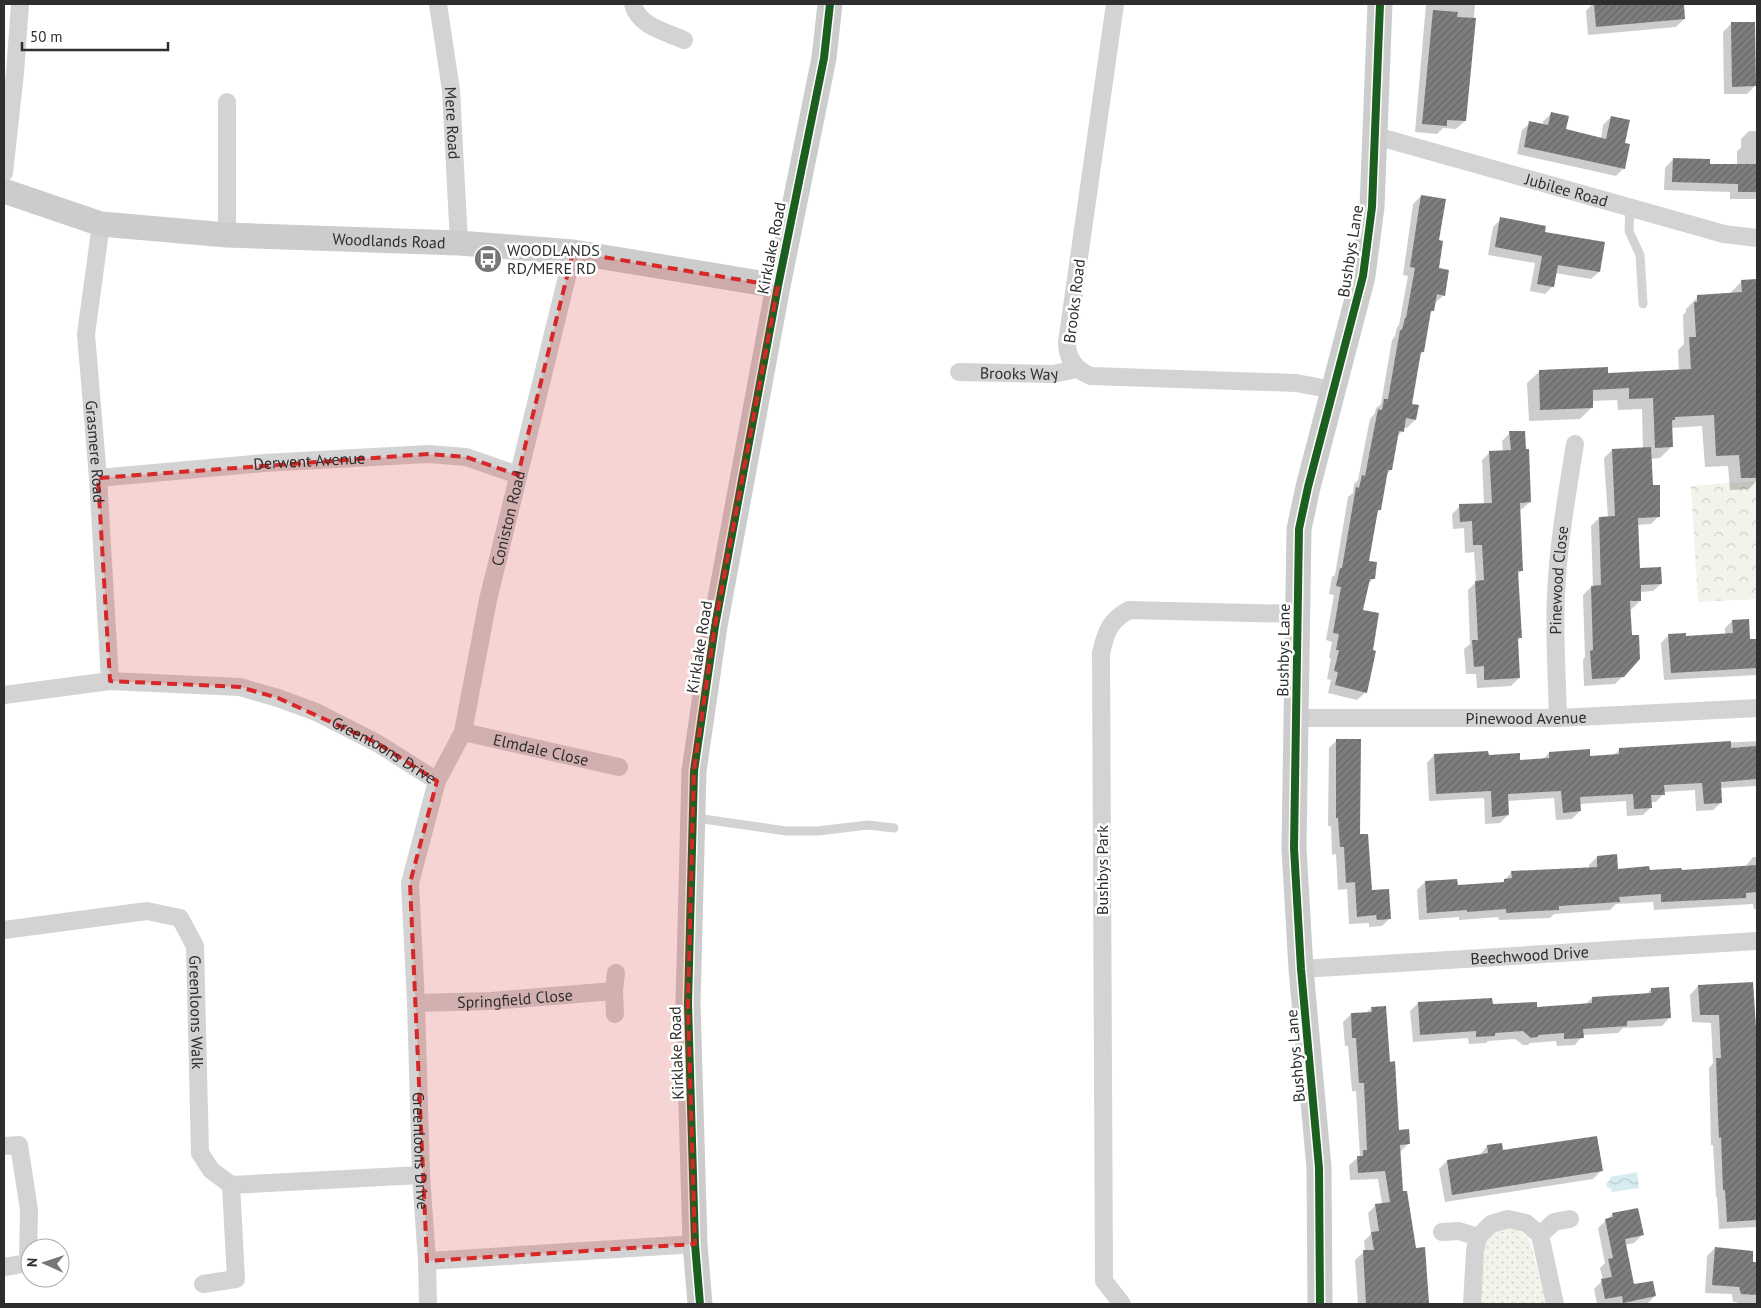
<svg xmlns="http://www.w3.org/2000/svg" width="1761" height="1308" viewBox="0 0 1761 1308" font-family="'PT Sans',sans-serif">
<defs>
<pattern id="grass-dots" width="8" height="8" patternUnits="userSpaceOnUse" patternTransform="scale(1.25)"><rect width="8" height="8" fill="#f2f4ec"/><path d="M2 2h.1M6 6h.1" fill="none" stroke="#d0d2cb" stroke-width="1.8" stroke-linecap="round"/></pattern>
<pattern id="forest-crowns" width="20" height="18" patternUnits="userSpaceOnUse" patternTransform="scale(1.25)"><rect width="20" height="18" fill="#f2f4ec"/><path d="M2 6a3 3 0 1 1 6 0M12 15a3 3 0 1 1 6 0" fill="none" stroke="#d0d2cb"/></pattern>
<pattern id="water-waves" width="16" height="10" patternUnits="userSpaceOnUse" patternTransform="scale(1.25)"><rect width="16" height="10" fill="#d8ebf1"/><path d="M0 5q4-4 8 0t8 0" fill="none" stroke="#bacacf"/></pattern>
<pattern id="building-hatch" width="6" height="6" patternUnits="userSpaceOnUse" patternTransform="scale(1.25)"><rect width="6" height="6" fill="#7e7e7e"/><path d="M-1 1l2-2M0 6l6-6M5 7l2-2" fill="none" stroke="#686868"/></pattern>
</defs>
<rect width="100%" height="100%" fill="#fff"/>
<path fill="url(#grass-dots)" d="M1505 1228C1517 1228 1525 1233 1531 1243L1546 1304H1479L1484 1243 1492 1233Z"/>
<path fill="url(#forest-crowns)" d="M1757 481V599L1698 602 1691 486Z"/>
<path fill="url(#water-waves)" d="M1637 1172 1639 1188 1612 1192 1611 1189 1607 1187 1606 1183 1610 1180V1177Z"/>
<path fill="#0003" d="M1426 4H1475L1465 121 1456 129 1443 128 1437 134 1415 132Z
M1592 4H1683L1684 19 1676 27 1588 35 1586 11Z
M1706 4H1727L1706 5Z
M1731 24 1755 86 1747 94H1724L1723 32Z
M1551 114 1564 130 1601 139 1603 125 1611 117 1623 144 1624 168 1616 176 1517 154 1522 130 1530 123 1543 125V121Z
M1749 131H1757V199H1730V192L1664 190 1665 168 1673 159 1709 165H1737V151L1741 148V139Z
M1421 196 1437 241V270L1444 295 1435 303 1433 310 1429 314 1423 352 1420 355 1411 405 1415 420 1407 428 1403 427 1402 431 1397 437 1391 470 1386 475 1380 510 1376 513 1367 562 1373 579 1367 585 1362 611 1366 692 1357 700 1328 693 1331 680 1327 679 1331 658H1329L1332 642 1326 640 1334 595 1329 594 1332 577 1335 575 1348 497 1353 493 1354 484 1358 480 1370 419 1375 413 1376 408 1381 404 1392 340 1395 336 1397 327 1399 325 1408 276 1403 275 1413 204Z
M1501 219 1543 233 1599 272 1591 279 1555 273 1553 286 1545 294 1530 291 1535 263 1488 255 1493 227Z
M1757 280V480L1749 489 1730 490 1728 466 1705 467 1702 426 1671 428V447L1660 458 1651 459 1652 487 1659 516 1651 524 1637 525 1639 569 1661 584 1653 591 1640 592V601L1632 609H1629L1623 676 1615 684 1584 686 1583 660 1585 657 1583 595 1591 587H1593L1591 526 1599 518H1608L1604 458 1612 450 1643 448 1642 409 1618 410 1617 400 1592 401V407L1580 419 1529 421 1527 383 1539 372 1607 375 1679 371 1678 350 1684 344 1683 315 1686 312V309L1698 297 1730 293 1742 281Z
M1510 433 1530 502 1522 509 1519 510 1522 570 1517 575 1520 638 1517 641 1519 678 1511 686 1477 688 1476 674H1466L1464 649 1470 644 1468 590 1476 582 1474 552 1465 553 1464 528 1453 529 1452 514 1460 506 1484 504 1482 460 1490 452H1503L1502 441Z
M1732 621 1749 640H1757V675L1664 680 1661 643 1669 635 1685 637 1725 635V628Z
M1337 740 1371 891 1390 918 1382 926 1369 927V923L1349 924 1347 889 1338 890 1336 854 1332 855 1331 826H1328L1329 748Z
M1757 741V786L1720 788 1721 803 1713 810 1696 811 1695 790 1663 792V794L1656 802H1650L1651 807 1643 815 1627 816 1626 801 1580 804V811L1572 819 1556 820 1554 798 1507 801 1508 815 1500 823 1485 824 1484 798 1429 801 1427 763 1434 755 1487 756 1519 761 1542 760 1549 753 1589 757 1613 756 1620 749Z
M1597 857 1616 870 1649 871H1680L1745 867 1753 857H1757V909H1754L1753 904 1654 910 1653 902 1616 904 1610 910 1554 914 1550 918 1499 920 1498 917 1459 920V917L1419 920 1417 890 1425 882 1457 886 1502 883 1512 872 1589 869V865Z
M1698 986 1755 1029 1757 1028V1056L1755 1057 1757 1092V1227L1719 1229 1717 1197H1716L1713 1145H1711L1709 1068 1713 1063 1711 1023 1692 1022 1690 995Z
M1651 989 1669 1018 1662 1026 1623 1028 1618 1033 1583 1035 1575 1045 1557 1046 1556 1041 1530 1043 1528 1045H1523L1515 1039 1488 1041 1486 1043 1469 1044 1468 1038 1413 1042 1410 1011 1418 1003 1536 1008 1586 1004 1592 998 1646 995Z
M1372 1008 1388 1063 1398 1131 1408 1144 1400 1152 1402 1193 1415 1249H1424L1427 1304H1358L1355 1260 1365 1251 1364 1241 1371 1234 1368 1213 1376 1205 1382 1204 1378 1179 1350 1180 1349 1165 1360 1156 1356 1091H1352L1348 1046H1345L1343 1022 1351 1014 1366 1013Z
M1487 1146 1502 1152 1601 1171 1593 1179 1445 1202 1439 1169 1447 1161 1479 1156Z
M1613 1214 1642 1235 1634 1243 1625 1245 1633 1286 1655 1296 1647 1304H1597L1594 1289 1603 1280 1600 1268 1605 1263 1598 1228Z
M1715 1248 1751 1263H1757V1304H1737V1302H1733L1732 1294 1705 1293 1707 1256Z"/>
<path fill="url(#building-hatch)" d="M1594 4H1684L1685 19 1596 27Z
M1433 10 1458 12 1457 17 1476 18 1466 121 1447 120V126L1422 124Z
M1731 22H1755L1756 86 1732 87Z
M1551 112 1569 116 1566 129 1606 139 1611 116 1630 120 1625 143 1630 144 1625 169 1524 147 1529 121 1548 125Z
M1673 158 1710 159V164H1757V192H1738V184L1672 182Z
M1421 195 1446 199 1439 240 1443 241 1439 268 1449 270 1445 296 1437 294 1434 311H1431L1424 352H1421L1412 404 1419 405 1416 420 1406 418 1404 432 1399 431 1392 470H1388L1381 510H1378L1369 561 1377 562 1375 579H1370L1363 610 1379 613 1373 650 1376 651 1367 693 1335 685 1338 672 1334 671 1339 650H1336L1339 634 1333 633 1341 587 1336 586 1340 568H1342L1356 487 1359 488 1362 475 1365 476 1378 409 1382 410 1384 399H1388L1400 330H1402L1405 318H1406L1415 268 1410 267Z
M1500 217 1546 226 1545 232 1605 242 1600 272 1558 265 1554 287 1537 284 1542 256 1495 247Z
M1757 279V478H1741L1739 455 1716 456 1714 415 1675 417V420H1672L1673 447 1655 448 1653 398 1629 399V388L1593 390V408L1540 410 1539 370 1608 367V373L1691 369 1689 337H1696L1694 302H1697V295L1742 292 1741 280Z
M1509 431H1525L1526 449H1529L1531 502 1520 503 1523 571H1518L1522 638H1518L1520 678 1484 680V666L1474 667 1472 640H1478L1475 581 1484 580 1482 545H1473L1472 521 1460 522 1459 504 1492 503 1489 451 1511 450Z
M1651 447 1653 485H1660V517L1638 518 1640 568 1661 567 1662 584 1641 585V601H1630L1632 635H1639L1640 659 1624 677 1592 679 1590 651 1593 650 1591 586 1601 585 1599 517 1615 516 1612 449Z
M1749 619 1750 639H1757V668L1671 673 1668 634 1686 633V636L1733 633 1732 620Z
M1336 739H1361L1360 834H1368L1372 890 1389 889 1391 919 1377 920 1376 915 1357 917 1355 882 1346 883 1344 847H1340L1338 818H1336Z
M1731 741V748L1757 746V779L1721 782 1722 803 1704 804 1702 783 1664 785 1665 795H1651L1652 808 1634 809 1633 794 1580 797 1581 811 1563 813 1561 791 1508 794 1509 815 1492 817 1491 791 1436 794 1434 754 1488 751 1489 755 1520 753V760L1549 758V752L1590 749V756L1619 754V748Z
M1617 854 1618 869 1649 866 1650 870 1681 868 1682 870 1757 865V892L1746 893V898L1661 902V894L1619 897 1620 902 1559 906V910L1537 911 1506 913V909L1467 912V910L1427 913 1425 881 1457 879 1458 885 1504 882V879L1512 878 1511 871 1597 867V856Z
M1753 982 1756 1027H1757V1050H1756L1757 1220 1727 1222 1725 1190H1723L1721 1137 1719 1138 1718 1116 1716 1058H1721L1719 1015H1700L1698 985Z
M1669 987 1671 1018 1627 1021V1026L1583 1029 1584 1038 1564 1039V1033L1539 1035 1537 1037 1531 1038 1523 1031 1495 1033V1036L1476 1037V1031L1420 1035 1418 1002 1492 998 1493 1004 1537 1002V1007L1592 1003V997L1651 993V988Z
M1386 1006 1390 1062 1395 1061 1399 1130 1409 1129 1410 1144 1400 1145 1403 1191H1407L1416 1248 1425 1247 1429 1303 1366 1304 1363 1250H1374L1371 1232 1379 1231 1375 1204 1390 1202 1385 1171 1358 1173 1357 1156H1363V1150H1367L1364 1083H1359L1356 1038H1352L1351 1013 1372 1012 1371 1007Z
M1597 1136 1603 1171 1452 1195 1447 1160 1488 1153 1487 1145 1502 1143 1503 1150Z
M1638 1208 1644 1235 1625 1239 1634 1284 1653 1281 1656 1296 1623 1303 1622 1296 1605 1299 1601 1279 1612 1277 1608 1259 1613 1258 1605 1219 1613 1217 1612 1213Z
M1715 1247 1753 1251V1262H1757V1295L1741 1294 1739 1287 1712 1285Z"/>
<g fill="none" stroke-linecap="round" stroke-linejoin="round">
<path stroke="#d3d3d3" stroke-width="9" d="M1630 208 1629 231 1640 255 1643 304
M696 818 786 831H818L868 825 894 828"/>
<g stroke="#d3d3d3" stroke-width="18">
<path id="s1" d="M438 4 451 90 459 243"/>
<path d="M633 4C638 26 666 32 684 40"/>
<path d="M1115 4 1067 342C1067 359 1075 370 1091 376L1296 383 1334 390"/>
<path id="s2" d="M1376 136 1724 234 1757 238"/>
<path d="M4 173 15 73 20 4"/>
<path id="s3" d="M101 224 86 334 98 478 110 681"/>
<path d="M227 235V102"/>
<path id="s4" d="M959 372 1053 374 1077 369"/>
<path id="s5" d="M98 478 264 463 428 454 466 457 518 475"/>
<path id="s6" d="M4 695 110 681 240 687 278 698 316 712 377 743 437 781 410 883 416 1003 421 1175 427 1261 428 1304"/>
<path id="s7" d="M1295 718H1558L1757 708"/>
<path id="s8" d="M1558 718C1557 677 1554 636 1556 595 1558 545 1567 494 1575 444"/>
<path id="s9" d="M463 732 619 767"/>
<path id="s10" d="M437 781 463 732 488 600 573 252"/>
<path id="s11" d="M4 930 147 911 180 918 195 946 200 1153 211 1170 231 1185 421 1175"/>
<path id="s12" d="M1301 969 1757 941"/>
<path id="s13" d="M416 1003 491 1001 614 991"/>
<path d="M615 1014 614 991 616 973"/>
<path d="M4 1146 19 1145 29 1210 28 1263 4 1267"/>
<path d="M1442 1232 1459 1231 1478 1237"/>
<path d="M1540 1235 1554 1222 1570 1219"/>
<path d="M427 1261 695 1244"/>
<path d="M203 1284 236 1279 231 1185"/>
<path d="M1122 1304 1104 1281 1101 653C1106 632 1109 621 1129 610L1298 614"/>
<path d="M1472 1304 1475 1251 1478 1237 1491 1224 1508 1219 1526 1223 1540 1235 1555 1304"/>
</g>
<g stroke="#ccc" stroke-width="25">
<path id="s14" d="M4 191 101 224 227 235 459 243 573 252 778 286"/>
<path d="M700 1304 695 1244 688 1003 694 771 715 626 778 286 824 58 830 4"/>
<path d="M1320 1304 1319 1168 1301 969 1294 848 1299 529 1308 487 1363 276 1372 207 1380 4"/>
</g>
<defs>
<path id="cycleway" d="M700 1304 695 1244 688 1003 694 771 715 626 778 286 824 58 830 4
M1320 1304 1319 1168 1301 969 1294 848 1299 529 1308 487 1363 276 1372 207 1380 4"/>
</defs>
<use href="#cycleway" stroke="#fff" stroke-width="11"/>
<use href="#cycleway" stroke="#1b5e20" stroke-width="8"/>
</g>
<path fill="#d62828" fill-opacity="0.2" stroke="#d62828" stroke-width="4" stroke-dasharray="10 6" stroke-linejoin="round" d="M573 252 778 286 715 626 694 771 688 1003 695 1244 427 1261 410 883 437 781 377 743 278 698 240 687 110 681 98 478 428 454 466 457 518 475Z"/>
<defs>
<symbol id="bus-disc" viewBox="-11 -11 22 22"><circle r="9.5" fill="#777" stroke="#fff"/><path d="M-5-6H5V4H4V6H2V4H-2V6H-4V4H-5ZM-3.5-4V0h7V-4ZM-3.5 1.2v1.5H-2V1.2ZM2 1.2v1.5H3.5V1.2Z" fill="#fff"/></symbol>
</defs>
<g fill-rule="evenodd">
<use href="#bus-disc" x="472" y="243" width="32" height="32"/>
</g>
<g text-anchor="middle" stroke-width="5" stroke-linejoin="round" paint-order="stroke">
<g font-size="16" fill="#2e2e2e" stroke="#fff">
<text dy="6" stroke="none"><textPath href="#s1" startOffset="120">Mere Road</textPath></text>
<text dy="6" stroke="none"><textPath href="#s2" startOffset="198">Jubilee Road</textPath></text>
<text dy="6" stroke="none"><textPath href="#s14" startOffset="391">Woodlands Road</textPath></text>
<text transform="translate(771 248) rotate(-79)" y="6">Kirklake Road</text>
<text transform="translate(1350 251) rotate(-81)" y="6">Bushbys Lane</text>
<text transform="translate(1074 301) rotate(-83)" y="6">Brooks Road</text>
<text dy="6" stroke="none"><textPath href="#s4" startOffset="60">Brooks Way</textPath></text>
<text dy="6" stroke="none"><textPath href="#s3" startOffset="229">Grasmere Road</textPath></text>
<text dy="6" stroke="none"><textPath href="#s5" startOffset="212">Derwent Avenue</textPath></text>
<text dy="6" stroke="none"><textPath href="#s10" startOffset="274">Coniston Road</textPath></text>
<text dy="6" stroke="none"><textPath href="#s8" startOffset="138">Pinewood Close</textPath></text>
<text transform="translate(699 647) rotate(-81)" y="6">Kirklake Road</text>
<text transform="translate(1283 650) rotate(-89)" y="6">Bushbys Lane</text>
<text dy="6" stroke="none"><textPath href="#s7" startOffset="231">Pinewood Avenue</textPath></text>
<text dy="6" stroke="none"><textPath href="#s9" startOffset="80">Elmdale Close</textPath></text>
<text dy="6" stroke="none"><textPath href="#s6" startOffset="395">Greenloons Drive</textPath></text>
<text transform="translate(1102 870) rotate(-90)" y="6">Bushbys Park</text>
<text dy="6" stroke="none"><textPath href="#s12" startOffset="229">Beechwood Drive</textPath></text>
<text dy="6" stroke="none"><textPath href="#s13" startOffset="99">Springfield Close</textPath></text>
<text dy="6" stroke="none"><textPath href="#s11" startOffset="276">Greenloons Walk</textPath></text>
<text transform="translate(676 1053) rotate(-92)" y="6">Kirklake Road</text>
<text transform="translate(1295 1056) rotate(-95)" y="6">Bushbys Lane</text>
<text dy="6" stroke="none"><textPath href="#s6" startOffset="830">Greenloons Drive</textPath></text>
</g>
<g font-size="16" fill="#2e2e2e" stroke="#fff" text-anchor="start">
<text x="507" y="256">WOODLANDS<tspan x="507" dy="18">RD/MERE RD</tspan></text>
</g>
</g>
<rect width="1761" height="1308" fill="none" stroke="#2e2e2e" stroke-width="10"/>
<g transform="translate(45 1263) rotate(273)"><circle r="24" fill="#ffffff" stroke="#ababab"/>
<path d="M0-4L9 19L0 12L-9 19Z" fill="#777777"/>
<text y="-8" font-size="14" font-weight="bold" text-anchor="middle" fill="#2e2e2e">N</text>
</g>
<path d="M22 42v8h146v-8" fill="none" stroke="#2e2e2e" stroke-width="2.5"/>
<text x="30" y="42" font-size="15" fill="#2e2e2e" stroke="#ffffff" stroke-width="4" paint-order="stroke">50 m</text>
</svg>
